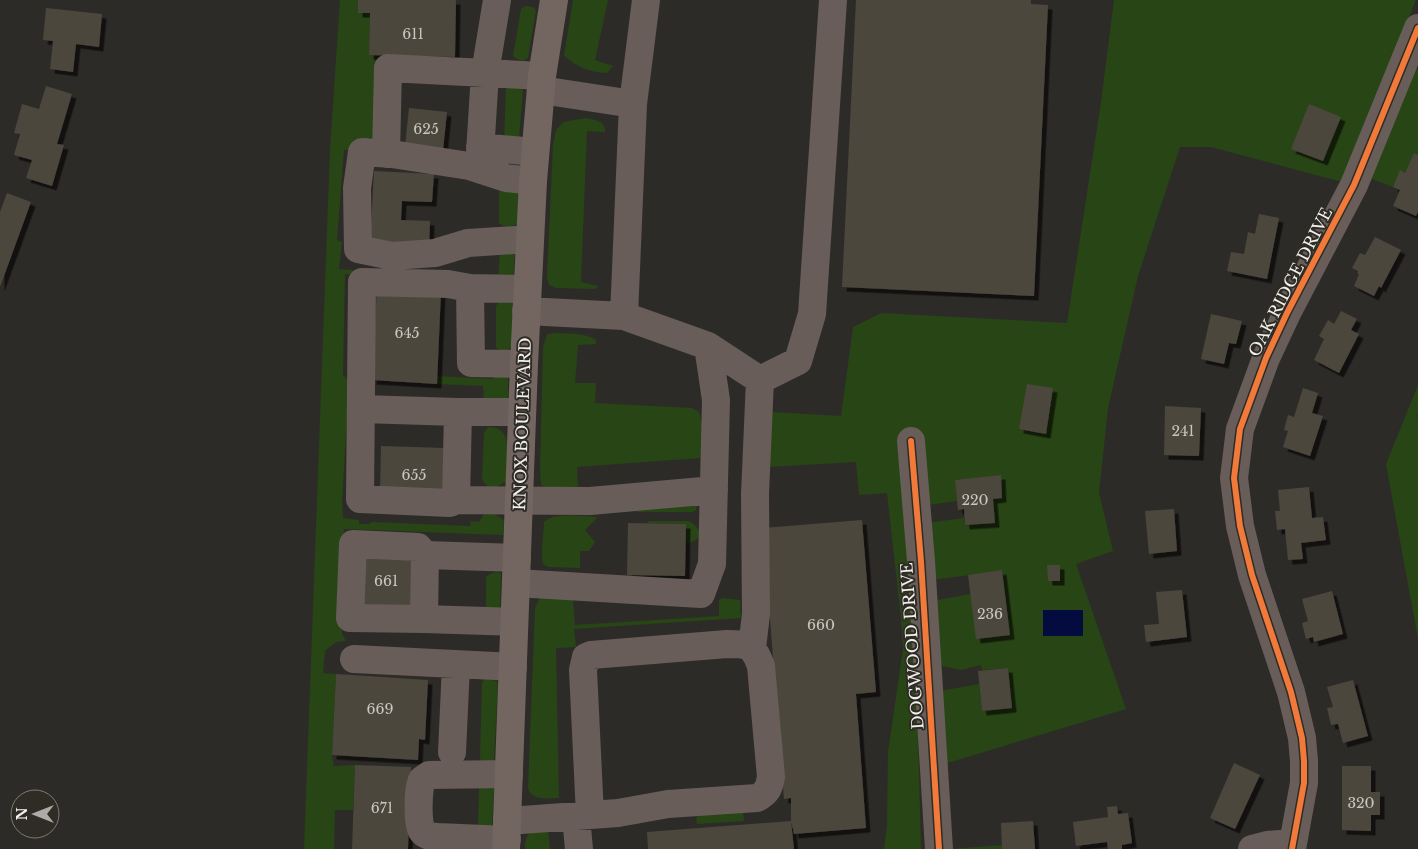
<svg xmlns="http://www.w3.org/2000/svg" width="1418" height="849" viewBox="0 0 1418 849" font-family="'Libre Baskerville',serif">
<defs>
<filter id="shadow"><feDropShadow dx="4.5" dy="4.5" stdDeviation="0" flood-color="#0009"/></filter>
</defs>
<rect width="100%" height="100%" fill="#2d2b28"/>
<path fill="#284515" d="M340 0H358V13H370L369 55H375L373 139 370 137C363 148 357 150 344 150L337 240 342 242 339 269 425 275 498 278 500 253H515L513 279 424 278 345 274 343 375 349 381 342 504 343 518 359 520V524H369L372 522 471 526 470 521 479 522 484 514 491 512 504 520 503 535 344 529 342 634 346 641 336 642 325 651 323 673 336 674 332 755 334 766 355 765 353 810H335L334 849H304L330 149Z
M573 0H608L595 60 613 66 607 73C592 73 574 66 564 55Z
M1114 0H1416L1342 182 1211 147H1180L1138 276 1108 408 1099 493 1113 551 1076 564 1126 709 944 764 940 691 979 684 982 711 1012 708 1008 668 982 670 981 665 961 670 938 665 931 601 971 594 1010 634 1002 571 931 580 926 523 964 518 965 525 995 523 993 499 1002 498 1001 476 955 480 957 501 928 505 919 430 902 431 921 702 918 733 921 849H884L887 825 888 752 903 649 901 618 887 493 859 495 856 462 768 467 771 412 841 416 853 327 881 313 1067 323 1101 102Z
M525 6 533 7 536 10 528 58 523 61 517 59 513 56 521 9Z
M1414 67 1418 69V155L1415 153 1405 173 1400 171 1393 187 1367 177Z
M506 86 519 88 523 90 519 139 504 143Z
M586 118C595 120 606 121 605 132L587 131 581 282 598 286 595 289 556 288 549 285 547 277 553 144 556 130 563 122Z
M502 189 516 191 518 194V220L517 224C512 227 503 227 499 223V191Z
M511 300 514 305 512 346 507 351 499 350 496 347V306L499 302Z
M555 333C568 334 584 332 596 340V344L578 345 575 383H596L595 403 692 408 699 412 703 427 700 458 577 467 578 486C570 491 550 490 541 485L540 471 543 347 547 334Z
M494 373 508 375V396L506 400 484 401 483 386 437 384V376L493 379Z
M1418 385V413L1415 420 1418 415V639L1386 464Z
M488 427C516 427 507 461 507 481L496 487 490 488 484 483 482 477 484 433Z
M697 503 696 510 693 512H637L636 511Z
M585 516 598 517 585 530 595 542 589 551H580V568L549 567C547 566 544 566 543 563 540 557 544 530 544 522 553 513 573 516 585 516Z
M648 521H688C696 524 698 529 702 536L688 544 685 541V524L648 523Z
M497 572 501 574 500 608 489 609 486 607V577L490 574Z
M540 597H567L573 601 575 625 719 616V600L723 598 740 600 741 618 574 629 576 647 556 648 559 798C548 798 531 801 528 788L535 608Z
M486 678 496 681 498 684 494 760 493 766H483L480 758 482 682Z
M493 785 494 789 492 826H478L479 786Z
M743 811 744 821 697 824 696 818 701 813Z
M548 830 550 849H525C525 830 532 832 548 830Z
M1002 845V849H951Z"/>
<path fill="#040b3e" d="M1043 610H1083V636H1043Z"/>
<path fill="#4c463d" filter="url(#shadow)" d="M358 0H456L455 57 369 55 370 13H358Z
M856 0H1031V4L1048 5 1034 296 842 287Z
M46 8 102 14 99 47 76 44 73 72 50 69 53 41 43 40Z
M46 86 72 94 57 144 64 145 52 186 26 178 32 160 14 155 20 134 14 133 22 104 39 109Z
M1309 104 1341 117 1323 161 1291 149Z
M409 108 447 112 443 150 405 146Z
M1414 153 1418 155V212L1416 216 1393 206 1400 190 1393 187 1400 170 1405 173Z
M374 171 434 174 432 202 402 201 401 220 430 221 429 250 370 247Z
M7 193 31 202 0 287V212Z
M1259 214 1279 218 1267 279 1227 271 1231 252 1244 254 1248 232 1255 234Z
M1375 237 1401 250 1381 288 1379 286 1374 296 1354 286 1359 274 1357 273 1358 271 1352 268 1360 253 1365 255Z
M377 287 441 291 437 384 372 380Z
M1341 311 1357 319 1351 330 1359 334 1339 373 1314 360 1324 339 1319 336 1328 320 1334 324Z
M1211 314 1242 321 1236 344 1229 343 1224 364 1201 359Z
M1027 384 1053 388 1046 434 1019 429Z
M1303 388 1318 393 1312 413 1323 416 1310 456 1283 447 1288 431 1284 430 1288 415 1294 417Z
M1165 406 1201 408 1199 456 1164 455Z
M381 446 444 448 443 494 380 492Z
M1001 475 1002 498 993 499 995 523 965 525 964 509 958 510 955 480Z
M1309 487 1312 518 1323 517 1326 540 1301 543 1303 559 1288 560 1285 529 1277 530 1275 511H1280L1278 490Z
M1174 509 1177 551 1149 554 1145 511Z
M862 520 876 692 856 694 866 828 794 834 791 821V798L784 799 763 528Z
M628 523 686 524 685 576 627 575Z
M359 551 415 553 413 612 356 609Z
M1047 565H1060V581H1048Z
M1002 570 1010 635 976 639 968 575Z
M1182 590 1187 637 1146 642 1144 625 1159 624 1156 592Z
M1332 591 1343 634 1314 642 1313 637 1306 639 1302 623 1308 621 1302 599Z
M1008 668 1012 708 982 711 978 671Z
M336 674 428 680 425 740 419 739 418 760 332 755Z
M1353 680 1368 736 1343 743 1338 724 1331 725 1327 708 1333 707 1327 687Z
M1234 763 1260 775 1235 829 1210 818Z
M355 765 411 767 408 849H352Z
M1342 766H1371V792H1380V815H1371V831L1342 830Z
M1117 806 1118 814 1128 813 1132 843 1122 845V849H1108L1107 842 1076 846 1073 822 1108 817 1107 807Z
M791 821 794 849H648L647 832Z
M1033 821 1035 849H1002L1001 823Z"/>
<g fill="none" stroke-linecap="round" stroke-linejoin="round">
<path stroke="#685d59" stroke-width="28" d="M633 104 646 0
M480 147 535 152
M386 154 388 68 485 73 497 0
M479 169 485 73 542 76
M530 239 468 243 435 253 392 256 358 249 357 188 362 152 392 154 469 166 506 178 533 181
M526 311 624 316 633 104 541 90
M708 346 760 380 755 494 756 614 752 648
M524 364 471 363 470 288 527 289
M760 380 798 361 812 314 833 0
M361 409 458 412
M522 412H458L456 500 590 501 714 490
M911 441 921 561 939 849
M456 500 450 503 360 499 362 282 448 284 470 288
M516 583 701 594 712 564 716 400 708 346 624 316
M424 619 350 618 353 544 418 547 425 555
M514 622 424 619 425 555 517 558
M354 659 513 667
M452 752 456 665
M576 817 579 849
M507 821 618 813 668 804 757 798C767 793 769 788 771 777L761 666C753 645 749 644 727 644L591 655 586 657 583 670 590 815
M507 840 437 837C432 836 425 836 422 831 417 825 418 786 422 780 424 778 427 777 429 775L509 774
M1252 849 1267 845 1293 843
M1292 849 1304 783V761L1302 738 1291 692 1252 575 1240 526 1234 478 1240 429 1266 358 1287 313 1354 185 1418 28"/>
<path stroke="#736661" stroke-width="28" d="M506 849 524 364 533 181 542 76 554 0"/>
<defs>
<path id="cycleway" d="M911 441 921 561 939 849
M1292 849 1304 783V761L1302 738 1291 692 1252 575 1240 526 1234 478 1240 429 1266 358 1287 313 1354 185 1418 28"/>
</defs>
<use href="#cycleway" stroke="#2f2c26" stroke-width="9"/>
<use href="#cycleway" stroke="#f17a3a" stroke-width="6"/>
</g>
<g text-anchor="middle" stroke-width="4" stroke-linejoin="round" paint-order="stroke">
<g font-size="14" fill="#c8c6c0">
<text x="413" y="39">611</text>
<text x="426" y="134">625</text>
<text x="407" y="338">645</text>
<text x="1183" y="436">241</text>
<text x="414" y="480">655</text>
<text x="975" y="505">220</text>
<text x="386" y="586">661</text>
<text x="990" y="619">236</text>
<text x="821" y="630">660</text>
<text x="380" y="714">669</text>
<text x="1361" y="808">320</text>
<text x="382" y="813">671</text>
</g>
<g font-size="16" fill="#f2f0ec" stroke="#2f2c26">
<text transform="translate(1290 282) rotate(-63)" y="6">OAK RIDGE DRIVE</text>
<text transform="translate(522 424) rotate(-88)" y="6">KNOX BOULEVARD</text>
<text transform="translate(912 646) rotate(-94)" y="6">DOGWOOD DRIVE</text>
</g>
</g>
<g transform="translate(35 814) rotate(270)"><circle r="24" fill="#2f2c26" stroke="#7d7a75"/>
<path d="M0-4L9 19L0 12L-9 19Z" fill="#adaba7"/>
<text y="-8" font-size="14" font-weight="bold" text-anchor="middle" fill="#f2f0ec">N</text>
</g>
</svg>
